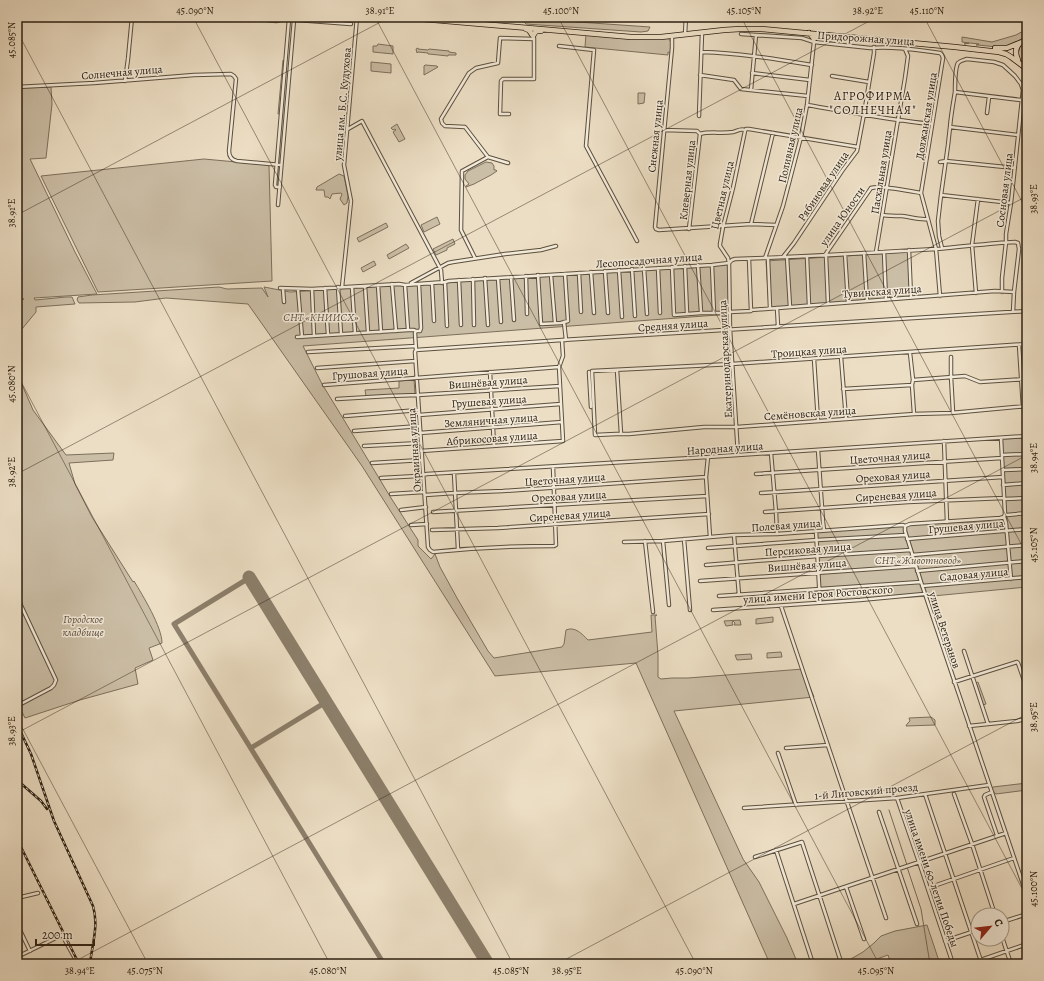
<svg xmlns="http://www.w3.org/2000/svg" width="1044" height="981" viewBox="0 0 1044 981" font-family="Alegreya,serif">
<rect width="100%" height="100%" fill="#ecdec4"/>
<filter id="stains"><feTurbulence type="fractalNoise" baseFrequency=".005" numOctaves="4"/><feColorMatrix values="0 0 0 0 .2 0 0 0 0 .09 0 0 0 0 .02 0 0 0 .5 -.17"/></filter>
<radialGradient id="worn" r=".72"><stop offset=".6" stop-color="#630" stop-opacity="0"/><stop offset="1" stop-color="#630" stop-opacity=".3"/></radialGradient>
<path fill="#cbbea6" stroke="#7c6f5c" d="M520 18 650 27 648 31 641 32 526 24Z
M1026 27H1027V36L1008 46 997 47 978 45H976L979 44 970 43 964 44 969 43 962 42V37L992 42 1016 35 1027 29Z
M586 34 668 38 671 42V53L668 52V55L585 47Z
M1027 41V64C1014 59 1014 47 1027 41Z
M378 44 393 46V54L373 52V46H377Z
M418 48V49L428 50 429 49 449 51V52L456 53V55H448V56L429 54H428V53L418 52 417 53 416 49Z
M283 60 284 61V69H283L284 71 280 114H278Z
M371 62 391 64V73L371 71Z
M425 65 437 66 438 67 424 75V66Z
M51 87 52 104 46 158 30 159 75 252 97 294 34 298 35 300 66 297H72L75 304 36 307V312L17 335V300L24 299H17V88Z
M638 93H645L644 103 638 104Z
M397 124 405 139 399 142 393 132 396 130 395 129 393 130 391 128Z
M204 159 269 165 272 281 98 292 41 176Z
M486 162 492 163 494 166V170H496L497 171 491 175 474 184 466 187V186L469 184 465 179V175L468 171Z
M339 174 344 176 348 196 347 203 344 205 340 199 342 194 341 193 332 194 330 199 328 197H325L324 190H316L317 187Z
M437 217 440 224 424 232 421 225Z
M386 223 388 227 359 242 357 238Z
M453 239 455 244 447 248V250L436 255 433 249Z
M406 244 409 248 389 259 387 255Z
M908 252 910 299 769 309 766 261Z
M374 261 376 265 363 272 361 268Z
M729 264 731 314 303 346 322 384 341 415 391 498 418 540V546L431 559 435 554 440 567 457 598 488 651 494 658 562 647 564 644 566 630C575 626 582 634 588 640L652 632 651 615H657L655 616 658 655V677L661 679 672 678H688L803 669 814 697 674 711 743 859 759 882 787 938 798 964H770L636 663 495 676 362 466 248 304 166 298 135 302 79 303 77 300 78 297 92 295 219 287 227 289 262 288 268 297 264 287 290 292Z
M17 373 33 410 66 455 114 453 113 460 69 463 75 484 92 517 133 582 134 581C143 596 162 627 162 643L149 648 153 660 135 668 138 684 80 700 25 718 18 704H17Z
M414 380 415 394 366 396 365 390 399 388V381Z
M1001 438 1004 439 1027 438V587L933 596 821 601 816 531 905 526 908 524 1007 521V514L1004 499Z
M773 617V622L756 624V619Z
M740 620 741 625H734L735 623 733 621 732 623 733 625 726 626 724 621Z
M781 652 782 657 767 658V653Z
M751 654 752 659 737 660 735 655Z
M978 682 986 704 983 705 976 683Z
M931 717 935 720V725L906 726 907 724 910 721 909 718Z
M1027 783V790L996 794 991 790 993 787Z
M927 925 940 964H891L888 955 863 964H842L863 952 874 943 881 936 895 931Z"/>
<g fill="none" stroke-linecap="round" stroke-linejoin="round">
<path stroke="#786b58" stroke-width="1" d="M889 810 907 865
M907 867 921 909 930 964"/>
<path stroke="#8c7f6b" stroke-width="5" d="M249 578 174 624 384 964
M251 748 326 702"/>
<path stroke="#8c7f6b" stroke-width="13" d="M249 577 488 964"/>
<defs>
<path id="minor" d="M267 17V20L276 21 284 19 351 24
M481 17 485 22
M474 21 479 17
M685 34 686 17
M741 34 802 38 814 42 870 48C893 46 917 50 940 53L942 55 943 58 921 193 936 249 940 296
M672 36V48L655 227 656 229 659 230 751 224 776 225
M559 46 594 50 586 146 637 241
M702 52C739 53 775 59 812 65
M752 73 810 80
M700 75 734 80 741 89 808 96
M832 76 869 82
M125 81 128 59 132 17
M17 87 94 83 194 75 231 74 234 76 236 79 229 151C229 157 232 160 237 161L281 165
M751 90 756 35
M955 92 1021 100
M807 105C849 112 890 120 932 124
M987 113 989 97
M509 114H500L501 81 503 79H534V38
M699 116 702 33
M950 127C951 115 953 104 955 92 955 85 955 68 958 63 961 60 964 60 967 59L994 62 1003 65 1015 76 1021 84 1023 90 1011 203 1006 234V242L1002 278V292
M348 129 362 121 441 270 442 283
M664 130 697 131 700 134
M700 134C710 131 722 134 733 132 737 131 741 128 745 130
M488 157 508 163
M940 162 946 161 1015 168
M280 187H276L275 185 289 19
M941 195 1011 203
M278 205 294 20
M883 215C889 216 895 216 902 216 911 217 919 220 928 219
M751 224 773 133
M689 229 700 134
M942 248 939 236 938 221 941 195 948 145 950 127 1018 135
M909 250 911 297
M876 252 905 78 908 56 905 49
M884 252 886 300
M864 253 867 301
M845 254 848 302
M825 255 871 188C880 185 910 191 921 193
M826 256 828 303
M783 257 794 243 842 171 857 151 864 114 874 53V47
M787 257 790 307
M807 257 809 305
M475 258 461 230 462 171 464 170 488 157 465 127 445 126 442 123 441 119 469 73 476 68 498 63 500 38 534 39
M765 258 783 206 801 137 807 105 814 42
M768 258 770 308
M698 265 701 312
M712 265 714 313
M685 266 687 313
M672 267 674 315 701 313H730
M644 268 647 314
M658 268 660 313
M632 269 635 316
M619 270 622 317
M605 271 608 313
M591 272 594 313
M579 273 581 312
M538 275 541 324 561 323 568 321 565 274
M551 275 555 323
M526 276 527 314
M511 277 514 320
M485 278 488 325
M498 278 501 322
M473 279 474 325
M459 280 461 325
M445 282 447 326
M411 283 448 263 453 262 505 254 541 250 556 246
M432 283 434 321
M392 284 396 331
M419 284 421 328 420 331H416L415 333 416 350 415 352 428 547 430 550 433 552C473 548 513 546 554 546L556 545 553 467
M378 285 381 332
M405 285 408 330
M365 286 368 332
M338 287 341 334
M342 287 351 201 344 165 357 17
M352 287 355 333
M280 288 312 289 399 284 405 285 445 282 449 281 712 265 729 263 732 260 735 259C802 257 869 253 936 249 963 247 989 243 1015 242L1018 243 1019 249 1014 292 1013 312
M325 288 328 335
M283 289 284 302
M298 289 302 337
M312 289 314 336
M976 293 972 245 978 199
M777 308 778 326
M751 310 995 291 1014 292
M730 312 751 311 749 259
M564 322 566 340
M297 337 408 330H414L416 331
M1027 344 732 364 592 371 595 435 616 434H629L704 427H737L914 414 951 413 1027 406
M1019 345 1023 407
M416 350 562 340 1027 311
M308 352 416 346
M910 353 913 380 912 385 914 414
M841 357 846 419
M951 357V377L953 412
M814 359 818 421
M317 368 415 361
M617 370 621 434
M490 372 494 446
M589 372 591 407
M913 380 965 376 980 382 1027 379
M324 385 559 367
M843 389 912 385
M337 399 388 396 418 395 560 386
M419 415 561 404
M345 416 419 410
M354 431 420 426
M420 433 562 422
M1001 438 1005 514 1004 517 1006 523 1011 579
M944 441 947 522
M364 446 421 443
M818 450 823 522 824 530
M421 451 563 441 559 367 563 356 562 340
M771 453 776 512 777 534
M738 455 730 329 729 263 728 258 720 246V244L723 227 733 188 745 131 746 129H749L858 147
M1002 455 1027 454
M708 457 706 477 710 537
M372 463 422 460
M1003 470 1027 469
M454 473 458 549
M756 474 1002 458
M381 478 418 476 427 474 708 457 1027 436
M1003 485 1027 483
M761 493 1003 477
M391 494 424 492
M425 495 454 493 503 491 706 477
M1004 499 1027 498
M401 510 426 507
M433 512 707 496
M765 512 908 502 1004 498
M1005 514 1007 515 1027 513
M411 525 427 524
M905 526V531L921 582 1027 896
M432 530 498 528 709 514
M816 531 820 602
M734 535 739 595
M684 539 690 610
M907 539 1027 529
M645 541 653 612
M663 541 669 605
M624 542 663 541 734 535 777 534 903 525 905 526 910 524 1000 518 1004 517
M708 548 817 540 906 535
M912 555 1027 545
M706 565 818 556 911 550
M917 571 1027 561
M700 581 916 566
M922 586 1027 577
M719 596 921 582
M17 597 56 680 54 685 51 688 17 706
M781 606 886 918
M713 610 860 600 924 594
M964 651 988 724
M954 682 1017 662 1018 663 1027 689
M969 726 1017 721 1021 720 1027 719
M786 748 828 745
M778 753 796 805
M992 792 985 795 984 797 997 835
M925 794 982 964
M954 794 972 844 995 915
M897 798 919 862 953 964
M744 808 897 798 989 785
M879 812 917 924
M776 850 813 964
M755 857 802 842 841 962 837 964
M846 887 864 939
M928 888 1014 858
M17 898 38 893
M794 904 1006 833
M1002 922 1027 914
M17 924 30 951
M1002 937 1011 964
M945 941 978 930
M17 957 62 935 78 964
M50 964 56 961
M969 964 1027 944"/>
<path id="highway" d="M400 17 631 37H661L724 30 740 29H761L815 34 955 47 999 52 1006 54 1011 57 1027 69
M526 29 529 30 533 36C535 32 536 30 541 31
M809 33 812 36 814 39 818 36 821 35
M995 48H1007L1027 40
M1018 60C1015 54 1015 48 1020 43"/>
</defs>
<use href="#minor" stroke="#5c503e" stroke-width="4.5"/>
<use href="#highway" stroke="#2c2012" stroke-width="6"/>
<use href="#minor" stroke="#f3ead9" stroke-width="2.5"/>
<use href="#highway" stroke="#ecdec4" stroke-width="4.5"/>
<defs>
<path id="rail" d="M17 724 31 754 54 821 93 906C99 926 92 944 90 964
M17 780 41 801 47 809
M17 839 79 964"/>
</defs>
<use href="#rail" stroke="#2c2012" stroke-width="2.5"/>
<use href="#rail" stroke="#f3ead9" stroke-width="1" stroke-dasharray="3" stroke-linecap="butt"/>
</g>
<path fill="none" stroke="#2c2012" stroke-width="1" stroke-opacity="0.45" d="M193 17 696 964M375 17 879 964M558 17 1027 898M741 17 1027 555M924 17 1027 211M17 31 513 964M17 215 390 17M17 374 330 964M17 474 877 17M17 718 148 964M17 733 1027 196M70 964 1027 455M557 964 1027 714"/>
<g text-anchor="middle" stroke-width="3" stroke-linejoin="round" paint-order="stroke">
<g font-size="11" fill="#2c2012" stroke="#f3ead9">
<text transform="translate(866 38) rotate(4)" y="4">Придорожная улица</text>
<text transform="translate(122 72) rotate(-5)" y="4">Солнечная улица</text>
<text transform="translate(342 104) rotate(-85)" y="4">улица им. Б.С. Кудухова</text>
<text transform="translate(926 116) rotate(-81)" y="4">Должанская улица</text>
<text transform="translate(655 136) rotate(-84)" y="4">Снежная улица</text>
<text transform="translate(790 145) rotate(-77)" y="4">Поливная улица</text>
<text transform="translate(881 172) rotate(-81)" y="4">Пасхальная улица</text>
<text transform="translate(687 180) rotate(-84)" y="4">Клеверная улица</text>
<text transform="translate(823 186) rotate(-56)" y="4">Рябиновая улица</text>
<text transform="translate(1004 190) rotate(-83)" y="4">Сосновая улица</text>
<text transform="translate(722 195) rotate(-77)" y="4">Цветная улица</text>
<text transform="translate(842 216) rotate(-55)" y="4">улица Юности</text>
<text transform="translate(649 260) rotate(-4)" y="4">Лесопосадочная улица</text>
<text transform="translate(882 291) rotate(-4)" y="4">Тувинская улица</text>
<text transform="translate(673 325) rotate(-4)" y="4">Средняя улица</text>
<text transform="translate(809 351) rotate(-4)" y="4">Троицкая улица</text>
<text transform="translate(725 359) rotate(-93)" y="4">Екатеринодарская улица</text>
<text transform="translate(370 373) rotate(-4)" y="4">Грушовая улица</text>
<text transform="translate(488 382) rotate(-4)" y="4">Вишнёвая улица</text>
<text transform="translate(489 401) rotate(-4)" y="4">Грушевая улица</text>
<text transform="translate(810 413) rotate(-4)" y="4">Семёновская улица</text>
<text transform="translate(491 420) rotate(-4)" y="4">Земляничная улица</text>
<text transform="translate(492 438) rotate(-4)" y="4">Абрикосовая улица</text>
<text transform="translate(725 448) rotate(-4)" y="4">Народная улица</text>
<text transform="translate(414 450) rotate(-94)" y="4">Окраинная улица</text>
<text transform="translate(890 457) rotate(-4)" y="4">Цветочная улица</text>
<text transform="translate(893 476) rotate(-4)" y="4">Ореховая улица</text>
<text transform="translate(565 479) rotate(-4)" y="4">Цветочная улица</text>
<text transform="translate(896 495) rotate(-4)" y="4">Сиреневая улица</text>
<text transform="translate(569 496) rotate(-3)" y="4">Ореховая улица</text>
<text transform="translate(570 515) rotate(-4)" y="4">Сиреневая улица</text>
<text transform="translate(786 525) rotate(-4)" y="4">Полевая улица</text>
<text transform="translate(966 526) rotate(-5)" y="4">Грушевая улица</text>
<text transform="translate(808 549) rotate(-4)" y="4">Персиковая улица</text>
<text transform="translate(807 565) rotate(-4)" y="4">Вишнёвая улица</text>
<text transform="translate(974 574) rotate(-5)" y="4">Садовая улица</text>
<text transform="translate(818 594) rotate(-4)" y="4">улица имени Героя Ростовского</text>
<text transform="translate(945 630) rotate(72)" y="4">улица Ветеранов</text>
<text transform="translate(866 791) rotate(-5)" y="4">1-й Лиговский проезд</text>
<text transform="translate(932 878) rotate(71)" y="4">улица имени 60-летия Победы</text>
</g>
<g font-size="11" font-style="italic" fill="#5c4f3e" stroke="#f3ead9">
<text x="321" y="321">СНТ «КНИИСХ»</text>
<text x="918" y="564">СНТ «Животновод»</text>
<text x="83" y="623">Городское<tspan x="83" dy="13">кладбище</tspan></text>
</g>
<g font-size="12" letter-spacing="1" fill="#2c2012" stroke="#f3ead9">
<text x="873" y="100">АГРОФИРМА<tspan x="873" dy="14">"СОЛНЕЧНАЯ"</tspan></text>
</g>
</g>
<rect width="1044" height="981" fill="none" stroke="#ecdec4" stroke-width="44"/>
<g transform="translate(990 927) rotate(62)"><circle r="19" fill="#f3ead9" stroke="#a39989"/>
<path d="M0-3L7 15L0 10L-7 15Z" fill="#8f2418"/>
<text y="-6" font-size="11" font-weight="bold" text-anchor="middle" fill="#2c2012">С</text>
</g>
<path d="M36 939v6h58v-6" fill="none" stroke="#2c2012" stroke-width="2"/>
<text x="42" y="939" font-size="12" fill="#2c2012" stroke="#f3ead9" stroke-width="3" paint-order="stroke">200 m</text>
<rect x="22" y="22" width="1000" height="937" fill="none" stroke="#2c2012" stroke-width="1.5"/>
<g font-size="10" text-anchor="middle" fill="#2c2012">
<text x="195" y="14">45.090°N</text>
<text x="380" y="14">38.91°E</text>
<text x="561" y="14">45.100°N</text>
<text x="744" y="14">45.105°N</text>
<text x="868" y="14">38.92°E</text>
<text x="927" y="14">45.110°N</text>
<text transform="translate(11 40) rotate(-90)" y="4">45.085°N</text>
<text transform="translate(1033 199) rotate(-90)" y="4">38.93°E</text>
<text transform="translate(11 213) rotate(-90)" y="4">38.91°E</text>
<text transform="translate(11 384) rotate(-90)" y="4">45.080°N</text>
<text transform="translate(1033 458) rotate(-90)" y="4">38.94°E</text>
<text transform="translate(11 472) rotate(-90)" y="4">38.92°E</text>
<text transform="translate(1033 545) rotate(-90)" y="4">45.105°N</text>
<text transform="translate(1033 717) rotate(-90)" y="4">38.95°E</text>
<text transform="translate(11 731) rotate(-90)" y="4">38.93°E</text>
<text transform="translate(1033 889) rotate(-90)" y="4">45.100°N</text>
<text x="80" y="974">38.94°E</text>
<text x="145" y="974">45.075°N</text>
<text x="328" y="974">45.080°N</text>
<text x="511" y="974">45.085°N</text>
<text x="567" y="974">38.95°E</text>
<text x="694" y="974">45.090°N</text>
<text x="876" y="974">45.095°N</text>
</g>
<rect width="100%" height="100%" filter="url(#stains)"/>
<rect width="100%" height="100%" fill="url(#worn)"/>
</svg>
